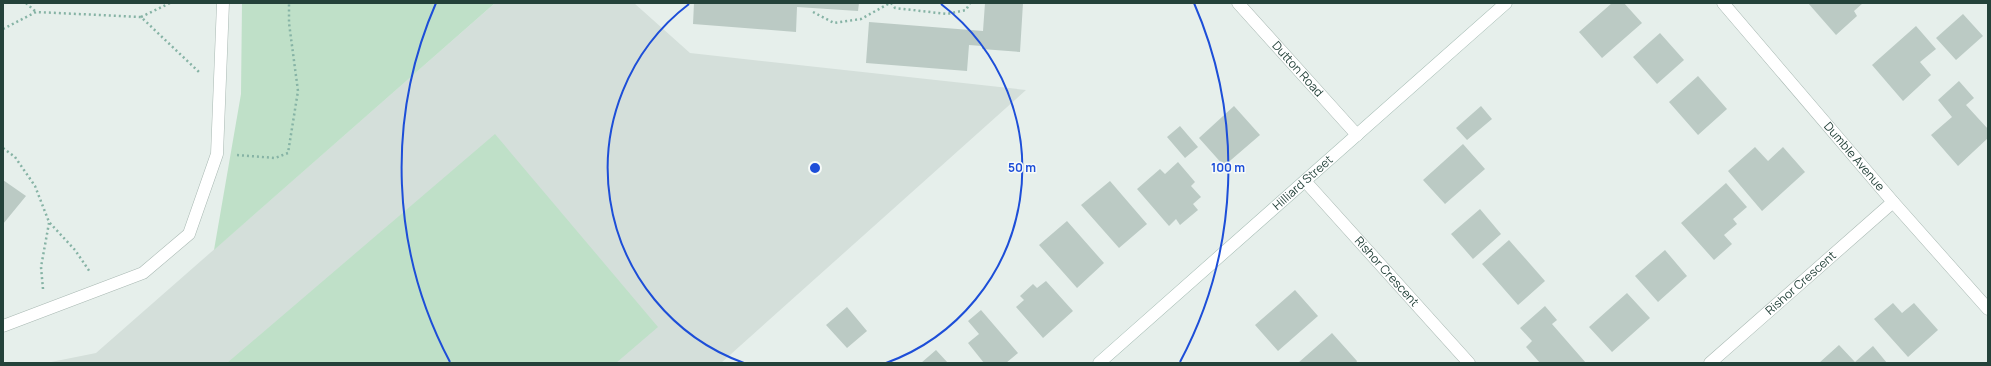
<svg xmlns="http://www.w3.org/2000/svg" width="1991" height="366" viewBox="0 0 1991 366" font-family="Manrope,sans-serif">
<rect width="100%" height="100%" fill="#e6efeb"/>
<path fill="#d4dfda" d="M495 3H634L690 53 1026 90 721 363H46L96 353Z"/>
<path fill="#bfe0c8" d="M242 3H495L214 250 241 94Z
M495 134 658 327 616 363H227Z"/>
<path fill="#bbcac4" d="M694 3H859L858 11 797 7 796 32 693 24Z
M985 3H1023L1020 52 982 49V46L969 45 967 71 866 63 869 22 983 31Z
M1612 3H1624L1642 23 1602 58 1579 32Z
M1808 3H1863L1854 11 1857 16 1836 35Z
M1963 14 1983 36 1956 60 1936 38Z
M1916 26 1936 49 1920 62 1931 75 1903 101 1872 65Z
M1660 33 1684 60 1657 84 1633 57Z
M1698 76 1727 109 1698 135 1669 102Z
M1959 81 1974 98 1966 105 1988 129V138L1958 166 1931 135 1952 117 1938 100Z
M1234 106 1260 135 1224 166 1199 138Z
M1481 106 1492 119 1467 140 1456 128Z
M1180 126 1198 147 1185 158 1167 137Z
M1463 144 1485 169 1445 204 1423 180Z
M1755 147 1768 161 1783 147 1805 172 1762 211 1728 171Z
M1178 162 1195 182 1191 186 1201 197 1193 204 1198 210 1180 225 1176 219 1169 226 1137 189 1160 169 1165 174Z
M3 180 26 196 3 224Z
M1110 181 1147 224 1119 248 1081 205Z
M1726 183 1747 207 1733 219 1737 224 1724 235 1732 244 1714 260 1681 223Z
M1480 209 1501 234 1473 259 1451 234Z
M1067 221 1104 263 1077 288 1039 245Z
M1509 240 1545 281 1518 305 1482 264Z
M1665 250 1687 276 1658 302 1635 276Z
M1046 281 1073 311 1043 338 1016 307 1024 300 1020 296 1033 284 1037 288Z
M1295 290 1318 316 1278 351 1255 325Z
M1627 293 1650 318 1612 352 1589 327Z
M1893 303 1902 313 1914 303 1938 330 1908 357 1874 319Z
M1545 306 1557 320 1552 324 1586 363H1540L1526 347 1532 341 1520 328Z
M847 307 867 331 847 348 826 325Z
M981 310 1018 353 1006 363H984L968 343 979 334 968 321Z
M1332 333 1357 361 1356 363H1298Z
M1839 345 1855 362 1873 346 1887 363H1819Z
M936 350 948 363H921Z"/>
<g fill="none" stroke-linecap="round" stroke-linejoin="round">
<defs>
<path id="lane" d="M3 326 143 273 189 234 217 154 223 3"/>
<g id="street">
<path id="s1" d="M1238 3 1357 135"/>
<path id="s2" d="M1723 3 1893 202 1988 309"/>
<path id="s3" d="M1305 181 1469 363"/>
<path id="s4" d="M1710 363 1893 202"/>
</g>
<g id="secondary">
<path id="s5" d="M1099 363 1506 3"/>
</g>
</defs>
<use href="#lane" stroke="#a8b8b2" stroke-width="13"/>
<use href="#street" stroke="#a8b8b2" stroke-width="13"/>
<use href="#secondary" stroke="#a4bbb3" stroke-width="13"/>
<path stroke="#86b3a5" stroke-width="2.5" stroke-dasharray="2 3" stroke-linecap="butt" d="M26 3 36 12
M891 3 895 8 947 14 966 10 970 3
M813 12 834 23 861 19 890 3
M141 17 170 3
M3 29 36 12 141 17 199 72
M3 148 15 157 35 186 49 222 75 250 90 272
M237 155 275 158 288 153 298 91 289 23V3
M43 289 41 267 49 223"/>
<use href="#lane" stroke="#fff" stroke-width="12"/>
<use href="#street" stroke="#fff" stroke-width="12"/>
<use href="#secondary" stroke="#fff" stroke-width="12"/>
</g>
<g fill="none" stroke="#1d4ed8" stroke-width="2">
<path d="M744 363A207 207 0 0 1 689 4M941 4A207 207 0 0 1 886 363"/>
<path d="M450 362A413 413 0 0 1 436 3M1194 3A413 413 0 0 1 1180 362"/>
</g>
<g text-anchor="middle" stroke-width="3" stroke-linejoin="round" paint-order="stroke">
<g font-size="12" fill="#24423a" stroke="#f7fbf9">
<text dy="4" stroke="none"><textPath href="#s1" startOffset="89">Dutton Road</textPath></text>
<text dy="4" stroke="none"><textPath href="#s2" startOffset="202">Dumble Avenue</textPath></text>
<text dy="4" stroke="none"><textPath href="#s5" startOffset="272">Hilliard Street</textPath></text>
<text dy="4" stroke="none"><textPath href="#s3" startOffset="122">Rishor Crescent</textPath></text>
<text dy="4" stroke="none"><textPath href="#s4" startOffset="121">Rishor Crescent</textPath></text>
</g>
</g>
<circle cx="815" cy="168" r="6" fill="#1d4ed8" stroke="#f7fbf9" stroke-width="2"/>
<g font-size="12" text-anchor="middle" font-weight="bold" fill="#1d4ed8" stroke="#f7fbf9" stroke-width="3" stroke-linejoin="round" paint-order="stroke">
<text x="1022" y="172">50 m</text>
<text x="1228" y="172">100 m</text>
</g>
<rect width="1991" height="366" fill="none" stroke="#24423a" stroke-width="8"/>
</svg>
